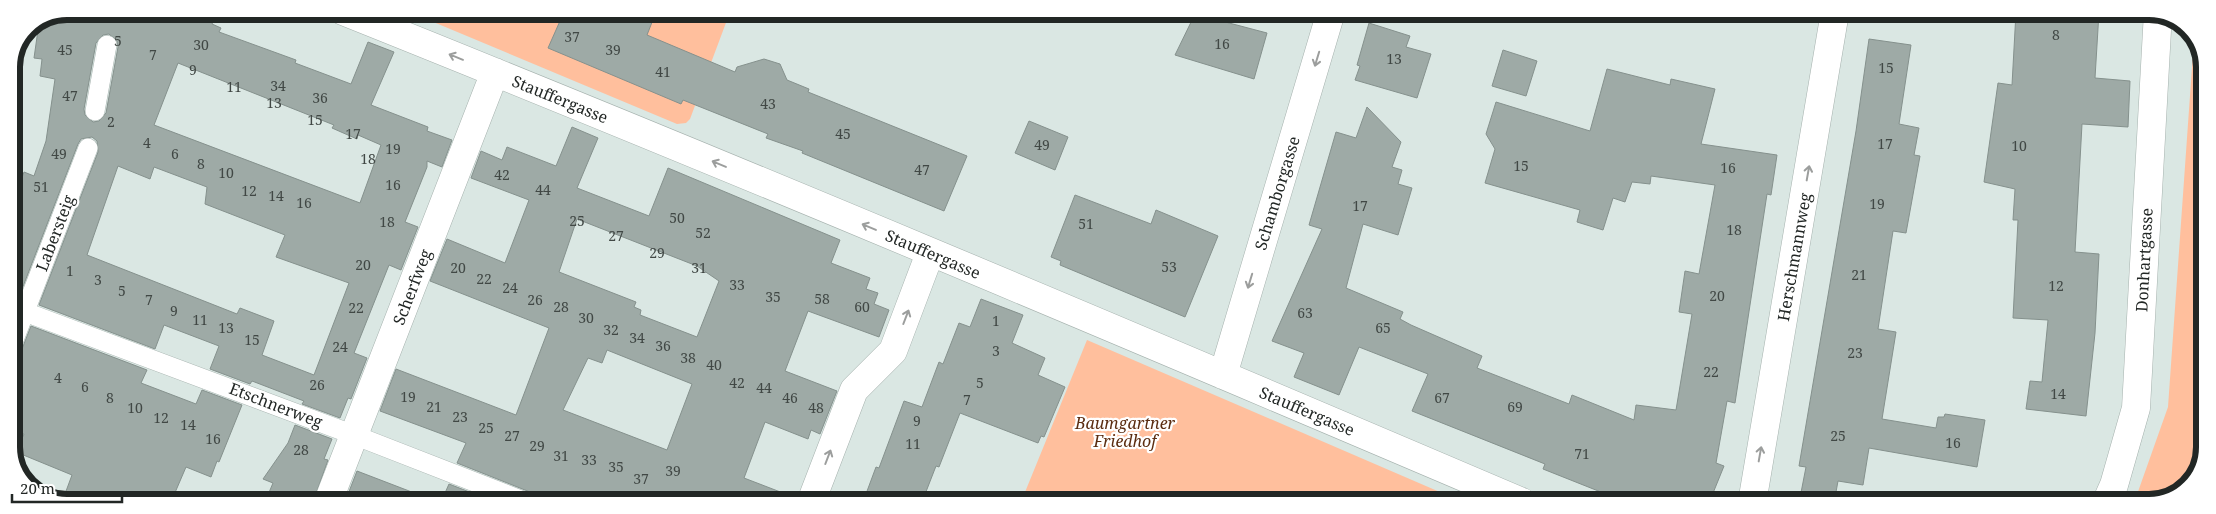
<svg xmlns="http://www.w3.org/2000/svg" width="2216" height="514" viewBox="0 0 2216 514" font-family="'Noto Serif',serif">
<rect width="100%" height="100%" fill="#dae7e3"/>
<path fill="#ffbf9d" d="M407 11 730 12 690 119 686 123 677 124Z
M2194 39 2205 63 2204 458 2185 489 2149 503H2134L2168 407Z
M1087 340 1463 502H1021Z"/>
<path fill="#9eaaa6" stroke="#85918d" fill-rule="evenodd" d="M67 11H217L212 24 221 28 219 32 296 60 295 63 351 84 368 42 394 52 371 105 428 127 427 131 452 140 442 167 427 161V167L405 222 418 227 401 270 389 265 354 353 367 358 351 399 348 398 340 418 302 404 304 401 252 381 250 384 210 369 219 346 164 325 155 349 39 305 98 152 97 141 92 137 81 139 78 144 12 315 11 206 24 172 34 176 46 141 55 79 40 76 42 59 34 58 39 23ZM109 34 117 41 118 47 106 113 99 121 93 122 85 115 84 109 96 43 103 35ZM178 63 334 125 332 128 357 139 358 135 381 145 360 203 154 125ZM118 166 150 179 154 167 207 187 205 204 285 235 276 257 349 283 314 375 262 355 274 321 240 308 237 314 87 255Z
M564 12H656L647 35 735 72 737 67 764 59 780 64 787 80 809 89 808 92 967 156 944 211 802 153 803 151 766 138 768 134 683 100 681 104 548 48Z
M2016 12H2099L2095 78 2130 81 2128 127 2082 124 2075 252 2099 254 2095 333 2086 416 2026 409 2030 381 2042 382 2048 320 2013 318 2018 220H2013L2015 189 1984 182 1998 83 2012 85Z
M1195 14 1267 33 1254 79 1175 55Z
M1369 23 1410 36 1406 47 1431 54 1417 98 1355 80 1360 66 1357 65Z
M1869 39 1911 45 1899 124 1919 128 1914 155 1920 156 1906 233 1893 231 1878 329 1896 332 1882 419 1936 428 1938 417H1944L1945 414 1985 420 1977 467 1869 448 1863 485 1838 481 1834 503H1799L1806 467 1799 466 1856 131Z
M1503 50 1537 61 1526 96 1492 86Z
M1607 69 1670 85 1671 79 1715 89 1701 144 1777 155 1771 195 1767 194 1735 403 1727 401 1716 463 1724 466 1709 503 1626 502 1543 469 1545 464 1412 411 1428 374 1359 347 1339 395 1294 377 1304 353 1272 341 1322 229 1309 225 1336 132 1356 138 1367 107 1401 142 1392 167 1402 170 1398 184 1412 188 1398 235 1363 224 1346 288 1403 312 1400 319 1411 325 1482 356 1477 368 1569 404 1572 395 1634 420 1636 405 1676 410 1692 314 1679 312 1685 271 1699 274 1715 185 1651 176 1650 184 1632 182 1625 202 1613 198 1603 230 1577 222 1580 210 1485 183 1495 149 1486 134 1496 102 1590 131Z
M1029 121 1068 137 1055 170 1015 153Z
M572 127 598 138 577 188 649 216 668 168 840 240 831 263 870 278 866 289 878 293 874 304 889 310 879 337 808 311 785 371 837 391 820 434 811 430 808 439 765 422 744 478 796 498V502H537L535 495 530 492 457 463 466 443 380 411 396 369 516 415 549 328 430 281 447 239 505 263 529 200 471 178 481 151 502 160 507 147 556 166ZM577 219 697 266 719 281 697 337 640 315 641 310 634 307 636 302 559 272ZM607 350 692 384 667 450 563 410 588 358 602 363Z
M1075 195 1151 224 1156 210 1218 236 1185 317 1060 265 1061 261 1051 257Z
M981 299 1023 315 1012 343 1045 358 1038 375 1065 387 1044 437 1041 436 1038 443 960 413 939 467 936 466 922 502H863L876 467 879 468 904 401 922 407 939 362 943 364 959 323 970 327Z
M31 326 147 370 141 383 196 404 202 390 242 405 219 462 217 461 211 477 186 467 171 502H62L72 475 16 452 24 434 12 432V356L19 354 22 349Z
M295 425 332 439 324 459 328 460 313 502H265L273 483 263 479 288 443Z
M357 471 430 499V502H345Z
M449 484 495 502H441Z"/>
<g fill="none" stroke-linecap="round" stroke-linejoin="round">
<defs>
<path id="service" d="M95 111 107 45
M25 312 354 435 526 502
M12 345 88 148"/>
<path id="minor" d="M343 11C738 169 1130 335 1522 502
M1223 375 1331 12
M328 502 495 72
M811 502 854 390 893 351 930 253
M1752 503 1835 12
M2106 503 2114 485 2136 408 2158 12"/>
</defs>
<use href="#service" stroke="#a6b2ae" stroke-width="20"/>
<use href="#minor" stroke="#a6b2ae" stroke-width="29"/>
<use href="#service" stroke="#fff" stroke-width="19"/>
<use href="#minor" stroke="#fff" stroke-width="28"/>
</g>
<defs><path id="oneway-shaft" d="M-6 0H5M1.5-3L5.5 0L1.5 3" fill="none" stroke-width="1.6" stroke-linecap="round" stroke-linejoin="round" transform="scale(1.25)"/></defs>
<g stroke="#9c9e9d">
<use href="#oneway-shaft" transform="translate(456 57) rotate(-158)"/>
<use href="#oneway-shaft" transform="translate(1317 59) rotate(107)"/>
<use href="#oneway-shaft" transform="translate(719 164) rotate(-157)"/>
<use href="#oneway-shaft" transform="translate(1808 173) rotate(-80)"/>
<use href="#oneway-shaft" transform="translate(869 227) rotate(-157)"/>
<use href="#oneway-shaft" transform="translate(1250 281) rotate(107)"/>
<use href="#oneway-shaft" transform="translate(906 317) rotate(-69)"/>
<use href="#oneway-shaft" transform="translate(1760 454) rotate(-80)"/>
<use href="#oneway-shaft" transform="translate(828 457) rotate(-69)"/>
</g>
<g text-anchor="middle" stroke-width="4.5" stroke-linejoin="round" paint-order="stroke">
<g font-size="14" fill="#414845">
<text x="2056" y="40">8</text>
<text x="572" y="42">37</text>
<text x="118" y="46">5</text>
<text x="1222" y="49">16</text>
<text x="201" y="50">30</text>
<text x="65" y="55">45</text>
<text x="613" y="55">39</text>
<text x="153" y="60">7</text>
<text x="1394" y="64">13</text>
<text x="1886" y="73">15</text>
<text x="193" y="75">9</text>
<text x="663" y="77">41</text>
<text x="278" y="91">34</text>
<text x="234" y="92">11</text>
<text x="70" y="101">47</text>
<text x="320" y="103">36</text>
<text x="274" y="108">13</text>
<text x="768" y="109">43</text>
<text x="315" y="125">15</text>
<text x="111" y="127">2</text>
<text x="353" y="139">17</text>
<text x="843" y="139">45</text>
<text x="147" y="148">4</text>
<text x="1885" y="149">17</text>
<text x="1042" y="150">49</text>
<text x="2019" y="151">10</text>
<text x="393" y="154">19</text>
<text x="59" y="159">49</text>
<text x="175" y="159">6</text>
<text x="368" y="164">18</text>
<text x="201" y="169">8</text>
<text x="1521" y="171">15</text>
<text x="1728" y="173">16</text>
<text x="922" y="175">47</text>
<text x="226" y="178">10</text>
<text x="502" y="180">42</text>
<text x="393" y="190">16</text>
<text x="41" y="192">51</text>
<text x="543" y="195">44</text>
<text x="249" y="196">12</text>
<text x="276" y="201">14</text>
<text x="304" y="208">16</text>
<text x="1877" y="209">19</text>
<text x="1360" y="211">17</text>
<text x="677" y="223">50</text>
<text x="577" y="226">25</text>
<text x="387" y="227">18</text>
<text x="1086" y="229">51</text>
<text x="1734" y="235">18</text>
<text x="703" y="238">52</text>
<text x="616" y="241">27</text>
<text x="657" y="258">29</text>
<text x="363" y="270">20</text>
<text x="1169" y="272">53</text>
<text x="458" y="273">20</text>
<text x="699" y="273">31</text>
<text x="70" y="276">1</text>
<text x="1859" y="280">21</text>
<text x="484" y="284">22</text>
<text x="98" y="285">3</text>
<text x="737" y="290">33</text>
<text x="2056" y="291">12</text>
<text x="510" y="293">24</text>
<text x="122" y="296">5</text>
<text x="1717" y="301">20</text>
<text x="773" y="302">35</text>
<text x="822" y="304">58</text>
<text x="149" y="305">7</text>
<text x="535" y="305">26</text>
<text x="561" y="312">28</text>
<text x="862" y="312">60</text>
<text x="356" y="313">22</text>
<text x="174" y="316">9</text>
<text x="1305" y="318">63</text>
<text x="586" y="323">30</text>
<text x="200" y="325">11</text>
<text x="996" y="326">1</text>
<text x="226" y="333">13</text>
<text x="1383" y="333">65</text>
<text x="611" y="335">32</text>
<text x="637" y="343">34</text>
<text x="252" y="345">15</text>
<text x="663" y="351">36</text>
<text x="340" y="352">24</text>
<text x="996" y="356">3</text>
<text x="1855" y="358">23</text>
<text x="688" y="363">38</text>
<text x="714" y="370">40</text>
<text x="1711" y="377">22</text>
<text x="58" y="383">4</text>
<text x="737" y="388">42</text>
<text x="980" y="388">5</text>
<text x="317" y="390">26</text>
<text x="85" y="392">6</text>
<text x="764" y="393">44</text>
<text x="2058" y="399">14</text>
<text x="408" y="402">19</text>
<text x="110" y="403">8</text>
<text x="790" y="403">46</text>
<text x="1442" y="403">67</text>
<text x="967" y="405">7</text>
<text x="434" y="412">21</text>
<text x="1515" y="412">69</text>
<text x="135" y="413">10</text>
<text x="816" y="413">48</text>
<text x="460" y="422">23</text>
<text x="161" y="423">12</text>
<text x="917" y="426">9</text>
<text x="188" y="430">14</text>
<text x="486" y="433">25</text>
<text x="512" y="441">27</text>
<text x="1838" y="441">25</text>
<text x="213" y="444">16</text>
<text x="1953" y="448">16</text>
<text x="913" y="449">11</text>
<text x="537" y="451">29</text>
<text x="301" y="455">28</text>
<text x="1582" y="459">71</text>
<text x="561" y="461">31</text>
<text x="589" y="465">33</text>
<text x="616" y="472">35</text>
<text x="673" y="476">39</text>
<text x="641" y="484">37</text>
</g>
<g font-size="16" fill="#222725" stroke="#fff">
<text transform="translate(560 99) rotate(22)" y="6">Stauffergasse</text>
<text transform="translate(1277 193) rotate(-73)" y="6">Schamborgasse</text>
<text transform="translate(55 233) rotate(-69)" y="6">Labersteig</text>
<text transform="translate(933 254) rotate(23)" y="6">Stauffergasse</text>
<text transform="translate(1794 257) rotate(-80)" y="6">Herschmannweg</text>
<text transform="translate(2144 260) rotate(-87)" y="6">Donhartgasse</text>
<text transform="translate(412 287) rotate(-69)" y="6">Scherfweg</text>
<text transform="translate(276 405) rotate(21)" y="6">Etschnerweg</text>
<text transform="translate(1307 411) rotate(23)" y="6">Stauffergasse</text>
</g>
<g font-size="16" font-style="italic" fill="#5b2d11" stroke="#fff">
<text x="1125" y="429">Baumgartner<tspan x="1125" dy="18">Friedhof</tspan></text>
</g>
</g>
<path d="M0 0H2216V514H0ZM67 20H2149A47 47 0 0 1 2196 67V447A47 47 0 0 1 2149 494H67A47 47 0 0 1 20 447V67A47 47 0 0 1 67 20Z" fill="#fff" fill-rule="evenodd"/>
<path fill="none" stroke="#222725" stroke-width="6" d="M67 20H2149A47 47 0 0 1 2196 67V447A47 47 0 0 1 2149 494H67A47 47 0 0 1 20 447V67A47 47 0 0 1 67 20Z"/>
<path d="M12 494v8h110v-8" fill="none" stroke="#222725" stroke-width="2.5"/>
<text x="20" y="494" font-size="15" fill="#222725" stroke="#ffffff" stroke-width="4" paint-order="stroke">20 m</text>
</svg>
